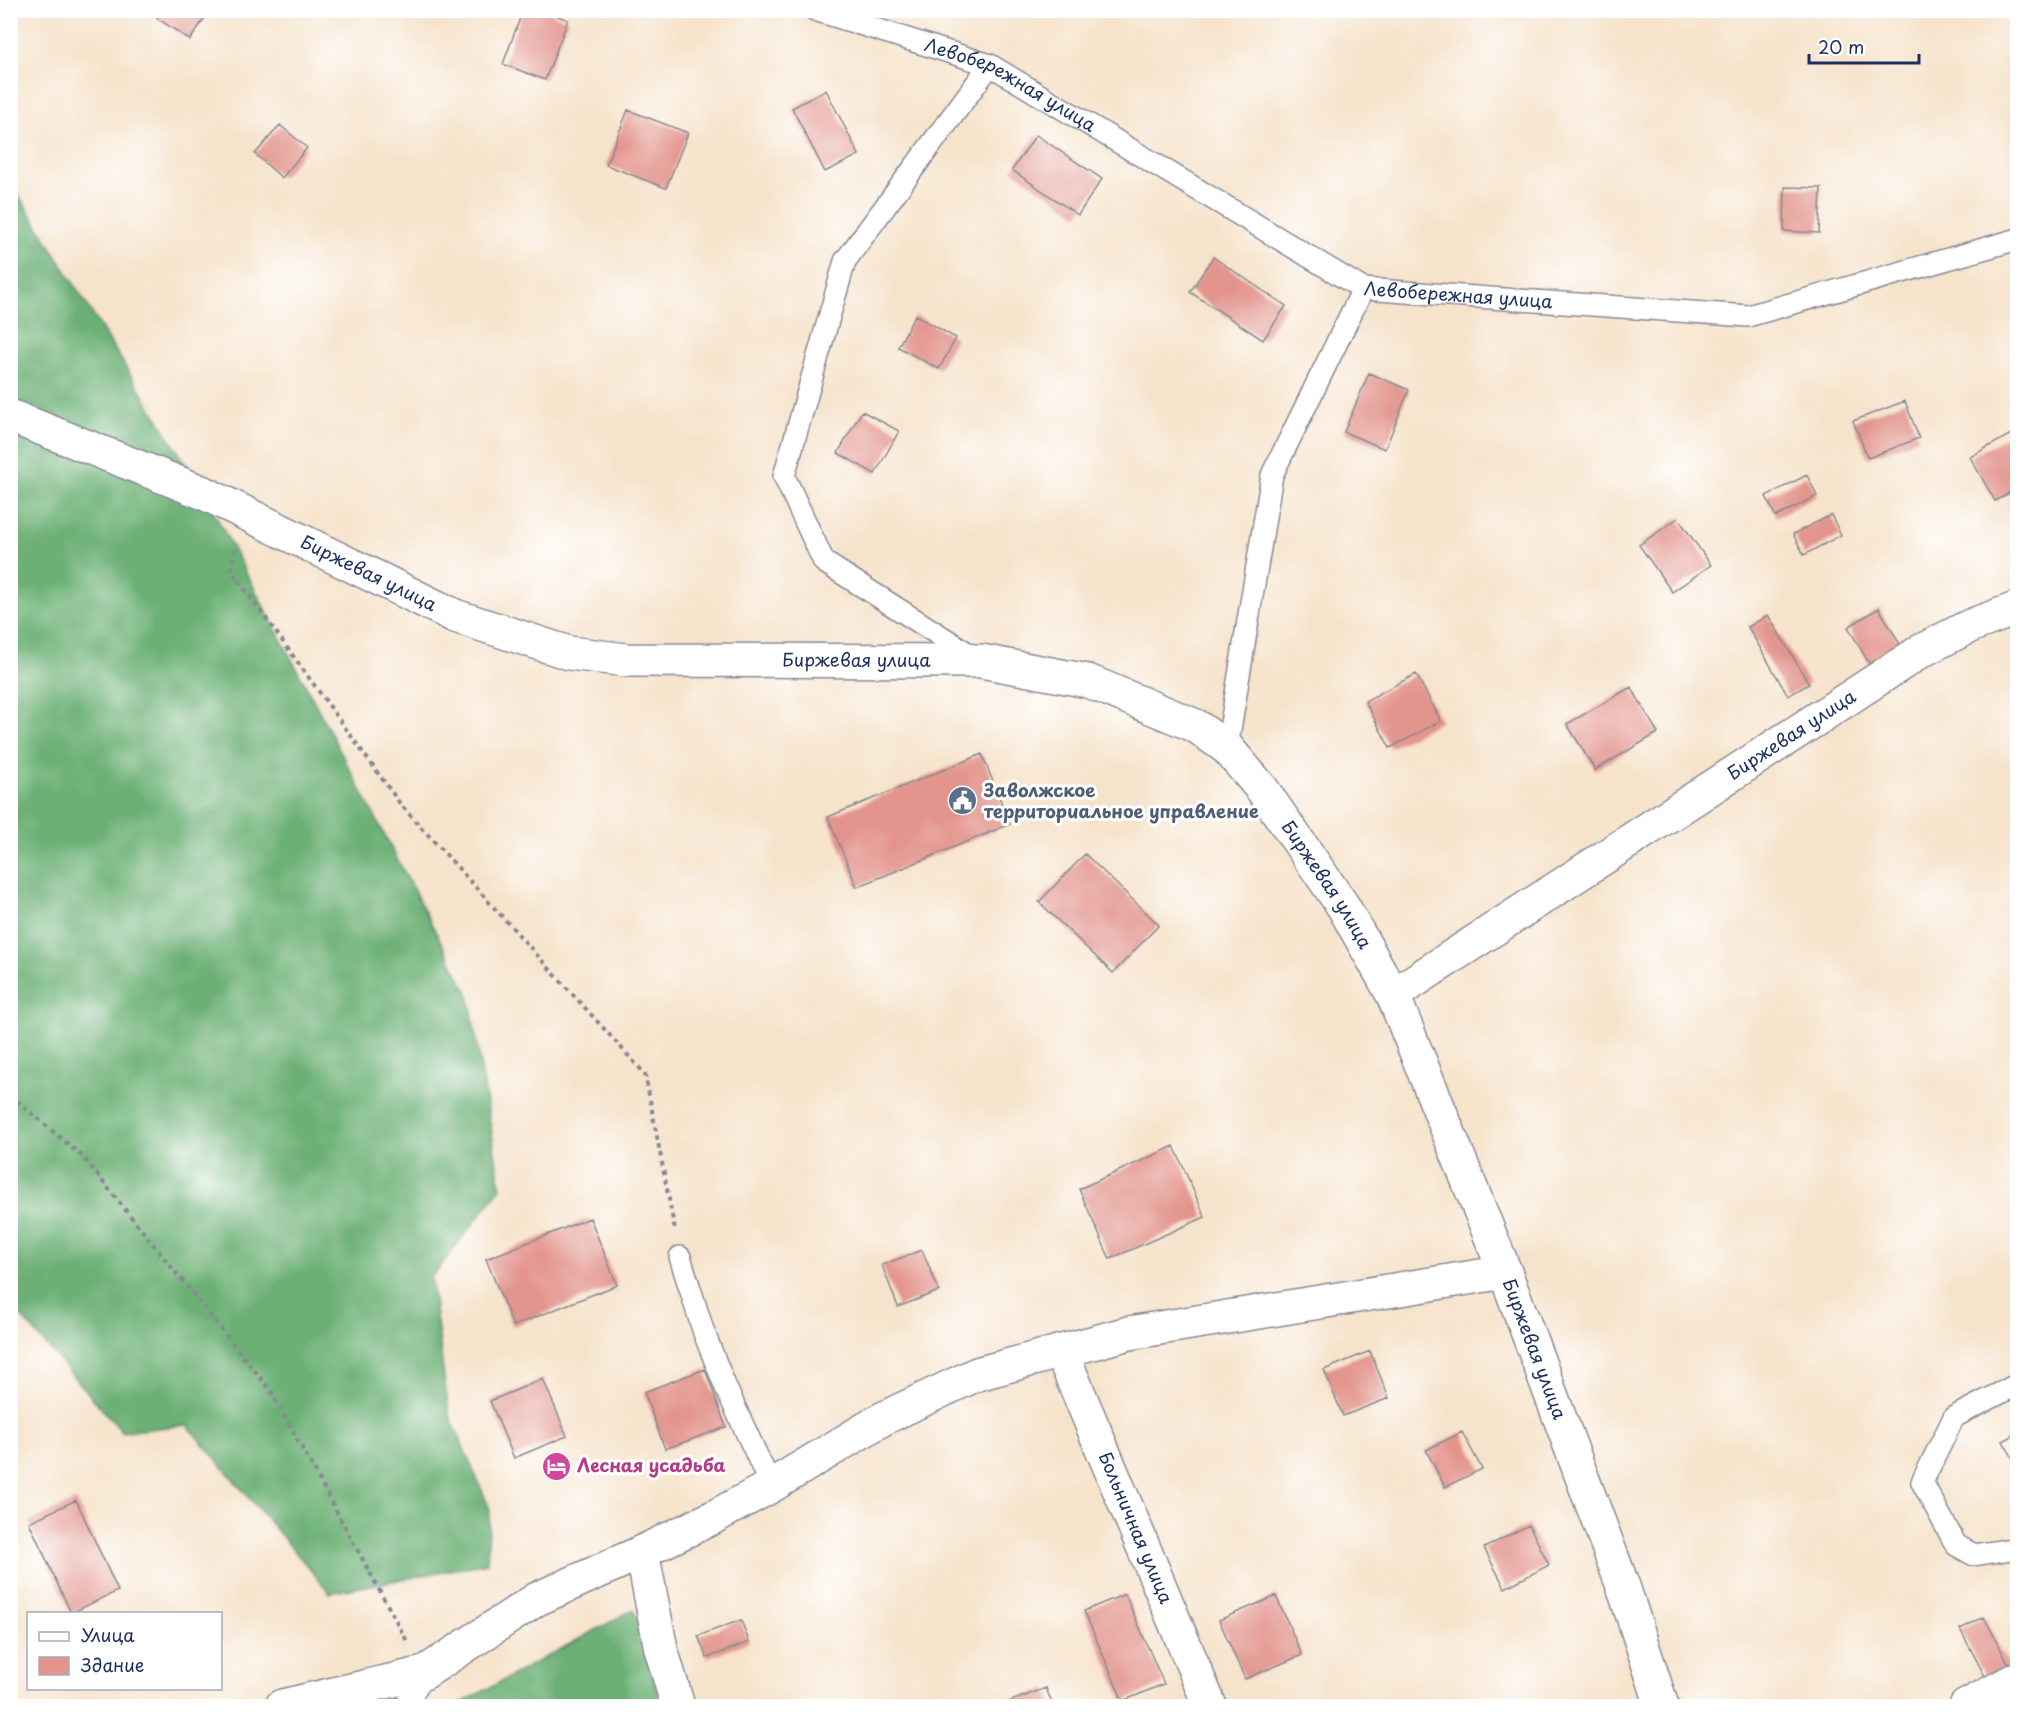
<svg xmlns="http://www.w3.org/2000/svg" width="2028" height="1717" viewBox="0 0 2028 1717" font-family="'Playpen Sans',sans-serif">
<rect width="100%" height="100%" fill="#fff"/>
<filter id="ink" filterUnits="userSpaceOnUse"><feTurbulence type="fractalNoise" baseFrequency=".0167" numOctaves="2"/><feDisplacementMap in="SourceGraphic" scale="12" xChannelSelector="R" yChannelSelector="G"/><feConvolveMatrix kernelMatrix="1 2 1 2 8 2 1 2 1" color-interpolation-filters="sRGB"/></filter>
<filter id="wash" filterUnits="userSpaceOnUse"><feTurbulence type="fractalNoise" baseFrequency=".008" numOctaves="4" result="noise"/><feDisplacementMap in="SourceGraphic" scale="24" xChannelSelector="R" yChannelSelector="G"/><feGaussianBlur stdDeviation="1.35" result="paint"/><feColorMatrix in="noise" values="0 0 0 0 0 0 0 0 0 0 0 0 0 0 0 0 0 1.4 0 .05"/><feComposite in="paint" operator="in"/></filter>
<g filter="url(#wash)">
<rect width="100%" height="100%" fill="#f6e3cb"/>
<path fill="#6cb075" stroke="#44706a" stroke-width="1.5" d="M10 181 204 493 469 995 501 1188 431 1278 449 1414 490 1509 487 1563 330 1593 187 1425 122 1432 11 1305Z
M634 1609 662 1706H456Z"/>
<g id="blocks">
<path fill="#e3958d" d="M162 10H210L190 40 157 18Z
M523 10H542L568 20 545 80 503 64Z
M826 90 859 155 825 172 792 108Z
M628 110 688 133 666 188 606 165Z
M280 125 307 148 282 178 255 154Z
M1036 135 1102 179 1078 215 1012 170Z
M1785 187 1821 188 1819 233 1784 231Z
M1213 257 1286 306 1263 340 1190 292Z
M915 315 956 338 939 369 898 347Z
M1369 373 1409 390 1385 449 1344 432Z
M1905 401 1919 438 1868 458 1853 421Z
M862 411 899 431 875 474 838 453Z
M2018 430V488L1995 501 1970 457Z
M1807 475 1817 496 1776 517 1766 496Z
M1831 515 1841 535 1804 555 1793 534Z
M1678 518 1711 565 1672 592 1639 545Z
M1879 608 1901 646 1870 665 1848 627Z
M1768 615 1809 684 1788 696 1748 627Z
M1416 674 1441 721 1390 748 1365 701Z
M1631 687 1658 733 1595 770 1567 724Z
M982 754 1010 824 857 887 828 817Z
M1085 854 1159 925 1113 973 1039 902Z
M1174 1146 1205 1217 1110 1259 1079 1189Z
M590 1218 617 1285 513 1326 486 1259Z
M922 1250 939 1291 898 1307 882 1265Z
M1370 1351 1389 1398 1343 1416 1324 1370Z
M705 1369 726 1427 665 1449 644 1392Z
M543 1379 567 1436 514 1458 490 1401Z
M1462 1432 1482 1469 1445 1487 1426 1450Z
M2018 1433V1467L2003 1441Z
M76 1500 118 1591 71 1613 29 1522Z
M1529 1525 1549 1565 1505 1588 1484 1548Z
M1125 1594 1164 1684 1123 1701 1084 1611Z
M1276 1596 1302 1655 1245 1679 1219 1620Z
M1984 1617 2011 1668 1987 1680 1960 1629Z
M741 1620 749 1642 707 1658 698 1636Z
M1046 1688 1053 1706H998Z"/>
</g>
</g>
<g filter="url(#ink)">
<use href="#blocks" fill-opacity="0" stroke="#888994" stroke-width="1.5"/>
<g fill="none" stroke-linecap="round" stroke-linejoin="round">
<defs>
<g id="lane">
<path id="s1" d="M815 10 990 65 1363 289 1748 316 2018 239"/>
<path d="M977 659 824 562 784 476 845 261 990 65"/>
<path d="M1227 748 1272 475 1363 289"/>
<path d="M680 1257 704 1333 726 1388 771 1486"/>
<path d="M2018 1384 1954 1417 1922 1482 1956 1545 1974 1555 2018 1548"/>
<path d="M406 1706 424 1673"/>
</g>
<g id="street">
<path id="s2" d="M10 416 204 493 455 616 569 653 626 660 981 661 1088 681 1196 726 1227 748 1262 789 1343 906 1393 995 1505 1272 1624 1589 1662 1706"/>
<path id="s3" d="M1393 995 1921 651 1970 626 2018 608"/>
<path id="s4" d="M1061 1351 1210 1706"/>
<path d="M642 1552 661 1649 678 1706"/>
<path d="M282 1706 424 1673 537 1599 642 1552 712 1518 771 1486 884 1418 977 1374 1129 1333 1505 1272"/>
<path d="M1966 1706 2018 1678"/>
</g>
</defs>
<use href="#lane" stroke="#888994" stroke-width="24"/>
<use href="#street" stroke="#888994" stroke-width="36"/>
<path stroke="#888994" stroke-width="4" stroke-dasharray="4.5 4.5" stroke-linecap="butt" d="M235 548 231 570 401 805 645 1074 675 1231
M10 1095 83 1157 271 1391 407 1641"/>
<use href="#lane" stroke="#fff" stroke-width="21"/>
<use href="#street" stroke="#fff" stroke-width="33"/>
</g>
</g>
<defs>
<symbol id="civic-disc" viewBox="-11 -11 22 22"><circle r="9.5" fill="#5c6f8a" stroke="#fff"/><path d="M-.6-6.5H3V-4.5H.6V-3L4-1V1h2V6H-6V1h2V-1L-.6-3ZM-1.2 2.5V6h2.4V2.5Z" fill="#fff"/></symbol>
<symbol id="hotel-disc" viewBox="-11 -11 22 22"><circle r="9.5" fill="#d1479c" stroke="#fff"/><path d="M-6-4.5h1.5V1H6V5H4.5V3h-9V5H-6ZM-4 0a1.8 1.8 0 1 1 3.6 0ZM.5 0V-2.5h3Q6-2.5 6 0Z" fill="#fff"/></symbol>
</defs>
<g fill-rule="evenodd">
<use href="#civic-disc" x="946" y="784" width="33" height="33"/>
<use href="#hotel-disc" x="540" y="1450" width="33" height="33"/>
</g>
<g text-anchor="middle" stroke-width="6" stroke-linejoin="round" paint-order="stroke">
<g font-size="18" fill="#1b2f5e" stroke="#fff">
<text dy="6" stroke="none"><textPath href="#s1" startOffset="210">Левобережная улица</textPath></text>
<text dy="6" stroke="none"><textPath href="#s1" startOffset="714">Левобережная улица</textPath></text>
<text dy="6" stroke="none"><textPath href="#s2" startOffset="392">Биржевая улица</textPath></text>
<text dy="6" stroke="none"><textPath href="#s2" startOffset="896">Биржевая улица</textPath></text>
<text dy="6" stroke="none"><textPath href="#s3" startOffset="476">Биржевая улица</textPath></text>
<text dy="6" stroke="none"><textPath href="#s2" startOffset="1454">Биржевая улица</textPath></text>
<text dy="6" stroke="none"><textPath href="#s2" startOffset="1964">Биржевая улица</textPath></text>
<text dy="6" stroke="none"><textPath href="#s4" startOffset="192">Больничная улица</textPath></text>
</g>
<g font-size="18" font-weight="bold" fill="#4e5e75" stroke="#fff" text-anchor="start">
<text x="984" y="797">Заволжское<tspan x="984" dy="21">территориальное управление</tspan></text>
</g>
<g font-size="18" font-weight="bold" fill="#b23c85" stroke="#fff" text-anchor="start">
<text x="577" y="1472">Лесная усадьба</text>
</g>
</g>
<rect width="2028" height="1717" fill="none" stroke="#fff" stroke-width="36"/>
<rect x="27" y="1612" width="195" height="78" fill="#ffffff" stroke="#a4acbf" stroke-width="1.5"/>
<rect x="39" y="1632" width="30" height="9" fill="#ffffff" stroke="#a4acbf" stroke-width="1.5"/>
<text x="81" y="1642" font-size="18" fill="#1b2f5e">Улица</text>
<rect x="39" y="1657" width="30" height="18" fill="#e3958d" stroke="#a4acbf" stroke-width="1.5"/>
<text x="81" y="1672" font-size="18" fill="#1b2f5e">Здание</text>
<path d="M1809 54v9h110v-9" fill="none" stroke="#1b2f5e" stroke-width="3"/>
<text x="1818" y="54" font-size="18" fill="#1b2f5e" stroke="#ffffff" stroke-width="4.5" paint-order="stroke">20 m</text>
</svg>
